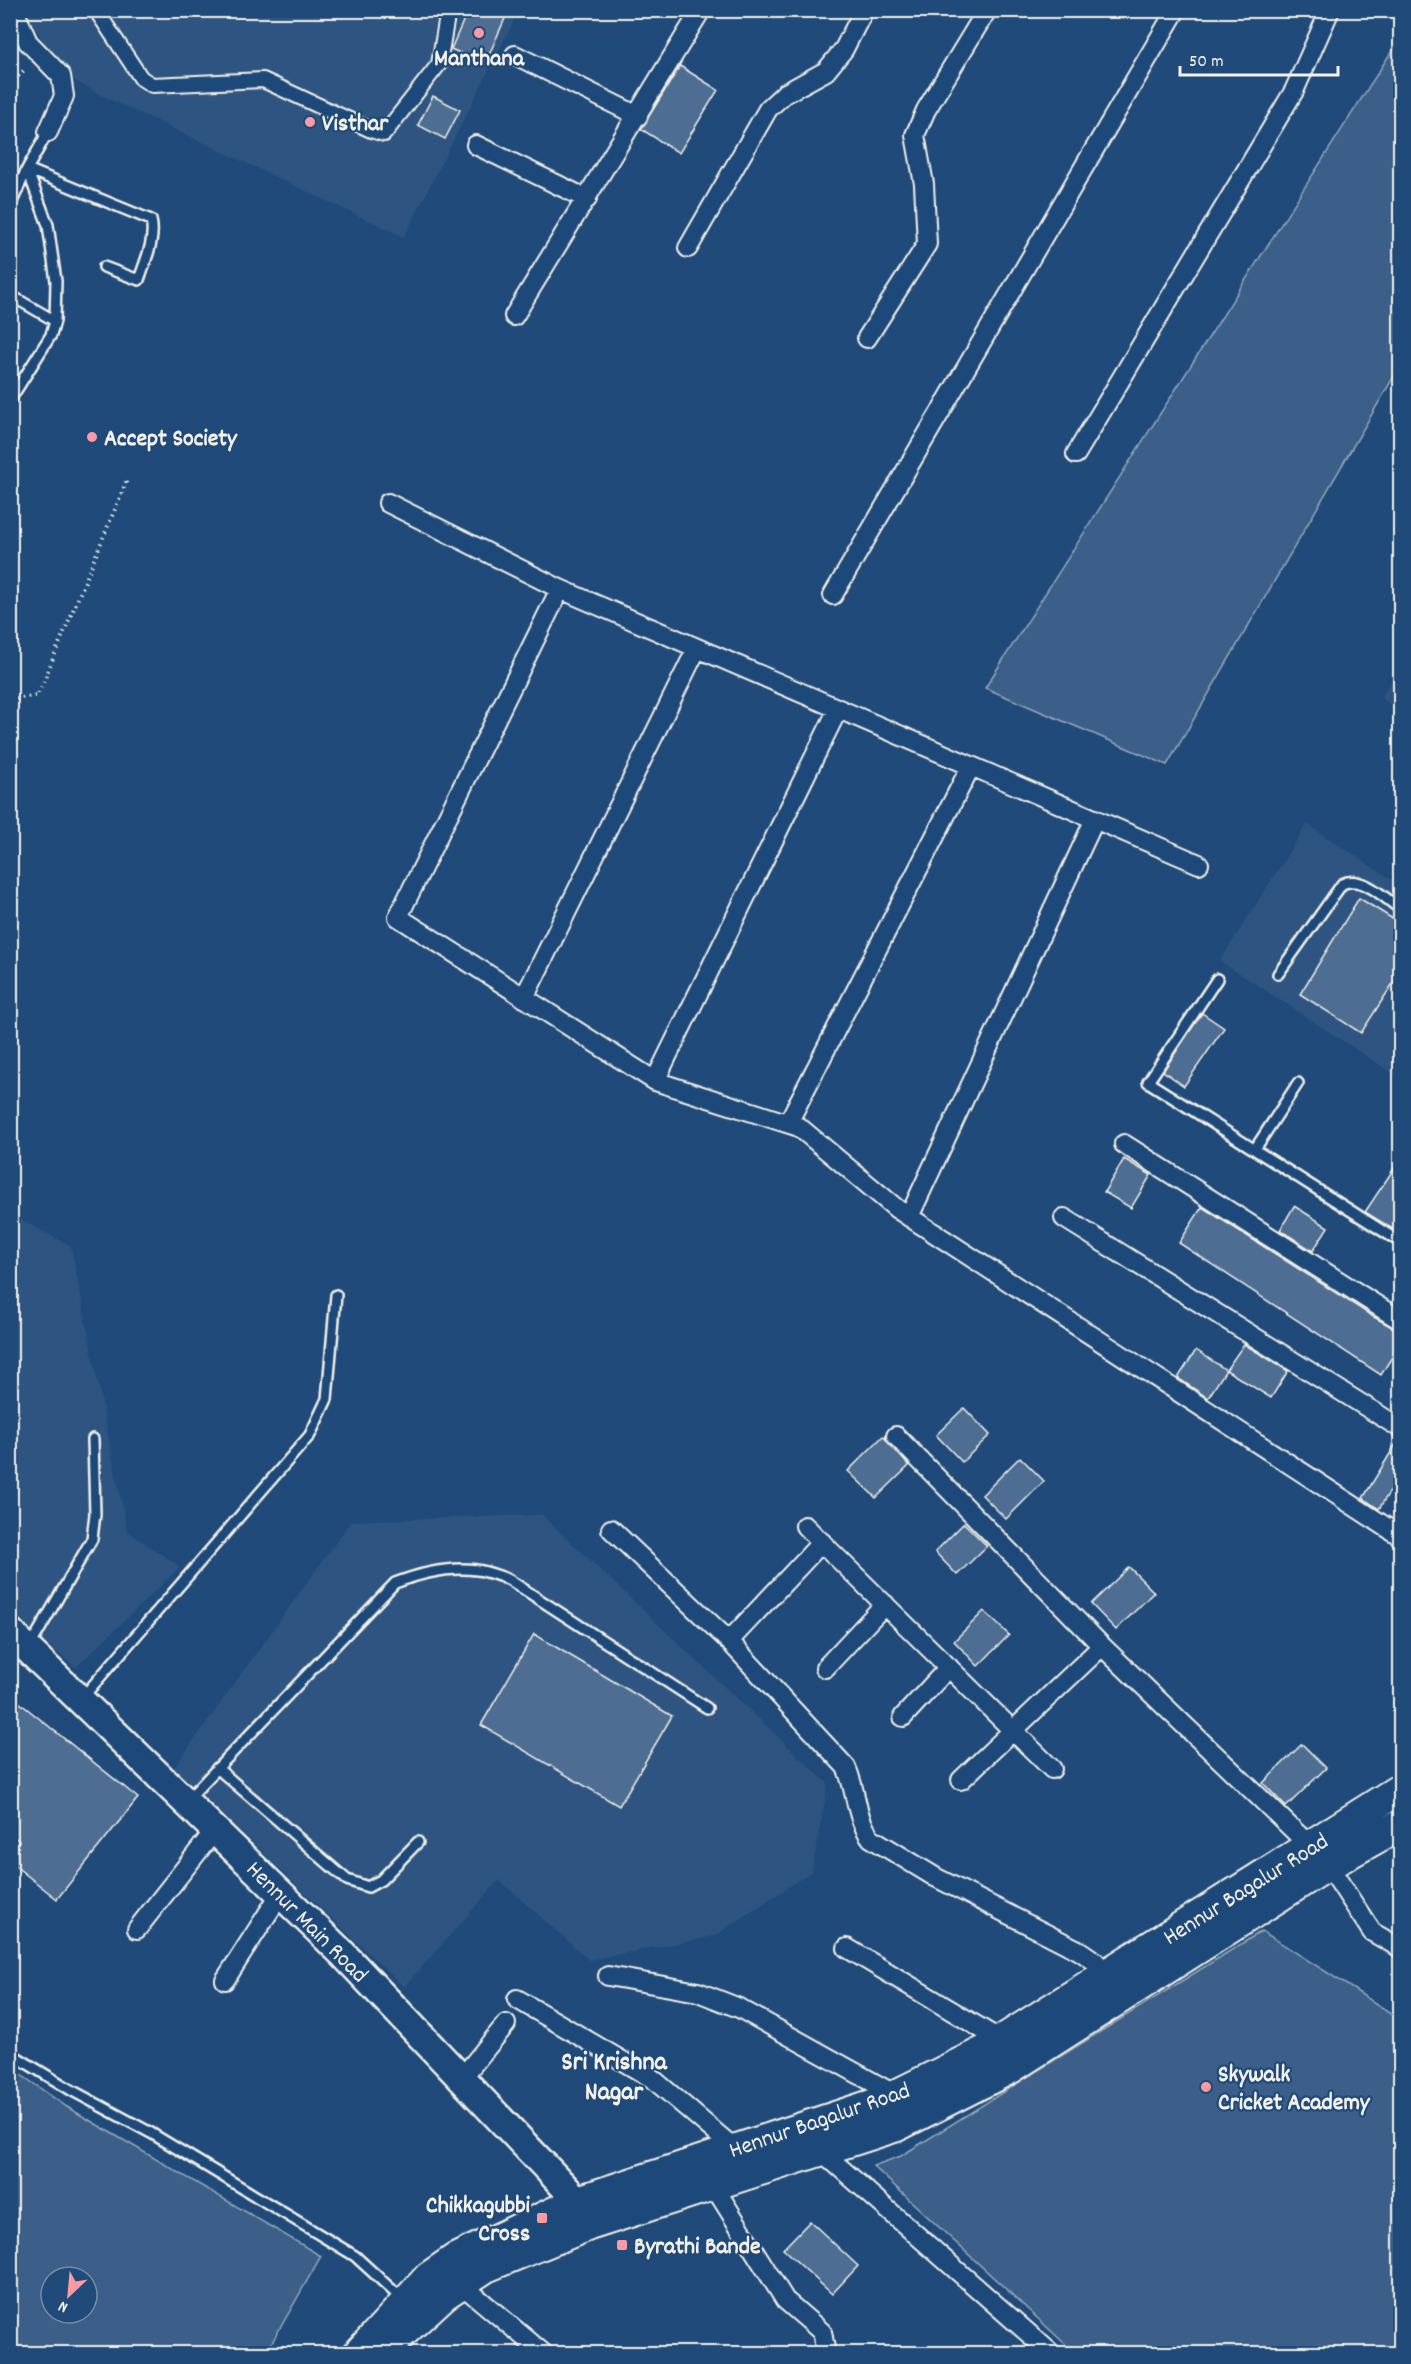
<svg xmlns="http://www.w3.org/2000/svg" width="1411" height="2364" viewBox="0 0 1411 2364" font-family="Dekko,sans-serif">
<rect width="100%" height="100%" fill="#1f4a7a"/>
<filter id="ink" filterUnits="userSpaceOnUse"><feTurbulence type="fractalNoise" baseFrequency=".0167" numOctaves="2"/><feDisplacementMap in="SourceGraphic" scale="12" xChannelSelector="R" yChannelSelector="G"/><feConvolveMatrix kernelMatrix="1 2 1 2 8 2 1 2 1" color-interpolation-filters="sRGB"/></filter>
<g filter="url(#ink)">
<path fill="#2d5581" d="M25 11H519L404 237 99 94 63 74Z
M1400 666V711L1381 698Z
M1307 824 1400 885V1078L1220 961Z
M10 1214 71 1246 127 1531 180 1567 76 1667 11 1617Z
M542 1515 828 1784 812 1871 715 1936 589 1960 499 1880 404 1987 174 1768 351 1521Z"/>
<path fill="#3a5f88" stroke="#97a8b8" stroke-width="1.5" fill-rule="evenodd" d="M1400 38V366L1167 765 985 688Z
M1262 1931 1400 2019V2353H1075L873 2166 901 2156Z
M10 2067 67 2107 321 2256 266 2353H11ZM51 2277H87V2313H51Z"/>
<path fill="#4d6e92" stroke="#f4f1e8" stroke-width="1.5" d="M468 10H494L506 16 485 64 451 49Z
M680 66 718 90 679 153 641 129Z
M433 96 460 110 445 139 418 125Z
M1359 898 1401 924V971L1361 1033 1300 994Z
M1202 1013 1224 1028 1184 1086 1163 1071Z
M1401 1158V1234L1365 1212Z
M1124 1159 1151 1175 1131 1208 1104 1192Z
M1294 1206 1328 1227 1313 1251 1280 1230Z
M1202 1207 1372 1316 1401 1332V1342L1381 1375 1179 1243Z
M1244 1344 1288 1371 1271 1398 1226 1370Z
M1196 1350 1226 1370 1208 1398 1178 1378Z
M964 1408 990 1435 962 1462 936 1435Z
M883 1436 909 1466 876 1498 848 1471Z
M1399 1439 1401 1473 1379 1509 1363 1498Z
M1020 1457 1044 1481 1006 1519 982 1495Z
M964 1523 987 1546 957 1575 935 1552Z
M1129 1567 1154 1592 1116 1630 1091 1604Z
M984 1611 1009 1635 978 1666 954 1641Z
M534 1634 672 1716 619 1806 481 1725Z
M10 1695 138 1798 57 1899 10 1862V1852L19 1841 10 1833Z
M1302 1744 1326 1768 1286 1807 1263 1783Z
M810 2221 858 2266 832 2294 783 2249Z"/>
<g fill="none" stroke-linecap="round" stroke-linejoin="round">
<defs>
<path id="service" d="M27 169 151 220C156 239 145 261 139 280L104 267
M10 206 27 169 48 132
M10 295 55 321
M10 400 51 335 55 321 56 281 48 225 27 169
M1278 974 1342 884C1361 874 1385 898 1400 909
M1217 979 1148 1082 1400 1242
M1255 1149 1298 1083
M29 1648 92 1539 95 1514 93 1439
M82 1698 310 1435 327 1399 336 1295
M217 1768 347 1880 368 1887 381 1880 418 1842
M187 1800 395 1583C421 1573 449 1566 477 1570 487 1571 498 1576 508 1579L707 1708
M10 2053 71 2090 151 2133 355 2256 403 2300"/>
<path id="pedestrian" d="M96 10 141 78 152 85 263 80 371 130 384 134 439 64 448 10"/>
<path id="minor" d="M14 10 28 42 61 76 64 96 48 132
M515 55 638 116
M476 145 587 199
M688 248 768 109 784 94 826 71 844 49 864 10
M514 316 701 10
M867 338 927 244 924 184 915 135 926 110 987 10
M1076 454 1294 91 1330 10
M388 503 560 589 1199 864
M560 589 398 917 655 1081 799 1127 897 1209 1400 1536
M833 595 1176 10
M524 998 697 648
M655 1081 838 709
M788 1123 971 766
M1124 1144 1400 1320
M909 1217 1095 819
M1064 1218 1400 1428
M896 1436 1102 1646 1311 1847 1328 1865 1372 1932 1400 1948
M805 1526 1052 1769
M611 1529 729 1641 846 1767C857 1791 855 1817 871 1838L935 1877 1080 1951 1096 1962 1113 1979
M729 1641 822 1542
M825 1668 885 1604
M903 1717 949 1667
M961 1780 1102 1646
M137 1929 215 1830
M847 1948 1002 2041
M608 1976 698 1992 739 2008 896 2095
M225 1980 281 1893
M517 1999 653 2079 735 2149
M461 2079 506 2024
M821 2151 1052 2354
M713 2185 785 2300 822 2332 826 2354
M461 2284 544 2354"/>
<path id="secondary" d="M10 1632 342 1953 578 2201 586 2220"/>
<path id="primary" d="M358 2354 429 2277 455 2259 578 2201 884 2101 985 2051 1400 1789
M386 2354 399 2336 445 2294 486 2267 589 2225 897 2126 1009 2069 1328 1865 1400 1825"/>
</defs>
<use href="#service" stroke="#f4f1e8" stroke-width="14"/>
<use href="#pedestrian" stroke="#f4f1e8" stroke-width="18"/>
<use href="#minor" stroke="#f4f1e8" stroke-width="22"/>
<use href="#secondary" stroke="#f4f1e8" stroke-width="32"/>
<use href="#primary" stroke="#f4f1e8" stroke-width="34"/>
<path stroke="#f4f1e8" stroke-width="4" stroke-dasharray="1.5 4.5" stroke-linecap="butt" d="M10 85 26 68
M10 700 38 695 127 480"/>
<use href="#service" stroke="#1f4a7a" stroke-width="9"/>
<use href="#pedestrian" stroke="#1f4a7a" stroke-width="14"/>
<use href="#minor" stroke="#1f4a7a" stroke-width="18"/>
<use href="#secondary" stroke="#1f4a7a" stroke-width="27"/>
<use href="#primary" stroke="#1f4a7a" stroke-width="30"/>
</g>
</g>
<g fill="#ff9aa2" stroke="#1f4a7a" stroke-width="2">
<circle cx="479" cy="33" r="6"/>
<circle cx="310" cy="122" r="6"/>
<circle cx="92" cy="437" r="6"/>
<circle cx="1206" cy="2087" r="6"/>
<rect x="536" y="2212" width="12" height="12" rx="3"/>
<rect x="616" y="2239" width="12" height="12" rx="3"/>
</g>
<g text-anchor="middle" stroke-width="4.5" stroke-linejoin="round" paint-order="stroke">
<g font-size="24" font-weight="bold" fill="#f4f1e8" stroke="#1f4a7a" text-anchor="start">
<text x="479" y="65" text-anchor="middle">Manthana</text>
<text x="322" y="130">Visthar</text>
<text x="104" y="445">Accept Society</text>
<text x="1218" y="2081">Skywalk<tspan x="1218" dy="28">Cricket Academy</tspan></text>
<text x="530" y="2212" text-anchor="end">Chikkagubbi<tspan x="530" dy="28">Cross</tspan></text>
<text x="634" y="2253">Byrathi Bande</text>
</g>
<g font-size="24" fill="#f4f1e8" stroke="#1f4a7a">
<text transform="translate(1245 1888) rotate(-32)" y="8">Hennur Bagalur Road</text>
<text transform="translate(308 1921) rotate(45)" y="8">Hennur Main Road</text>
<text transform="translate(819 2119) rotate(-19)" y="8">Hennur Bagalur Road</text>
</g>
<g font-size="26" font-weight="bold" fill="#f4f1e8" stroke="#1f4a7a">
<text x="614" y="2069">Sri Krishna<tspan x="614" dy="30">Nagar</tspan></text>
</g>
</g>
<rect width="1411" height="2364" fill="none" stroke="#1f4a7a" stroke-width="36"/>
<rect x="18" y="18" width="1375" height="2328" fill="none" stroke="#f4f1e8" stroke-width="2" filter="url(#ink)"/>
<g transform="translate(69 2295) rotate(206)"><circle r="28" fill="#1f4a7a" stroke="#748da6" stroke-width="1.5"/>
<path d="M0-4.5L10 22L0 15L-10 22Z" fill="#ff9aa2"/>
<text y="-9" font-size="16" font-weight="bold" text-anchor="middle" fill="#f4f1e8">N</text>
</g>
<path d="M1180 66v9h158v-9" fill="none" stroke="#f4f1e8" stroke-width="3"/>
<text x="1189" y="66" font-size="18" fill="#f4f1e8" stroke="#1f4a7a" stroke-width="4.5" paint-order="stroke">50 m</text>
</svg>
